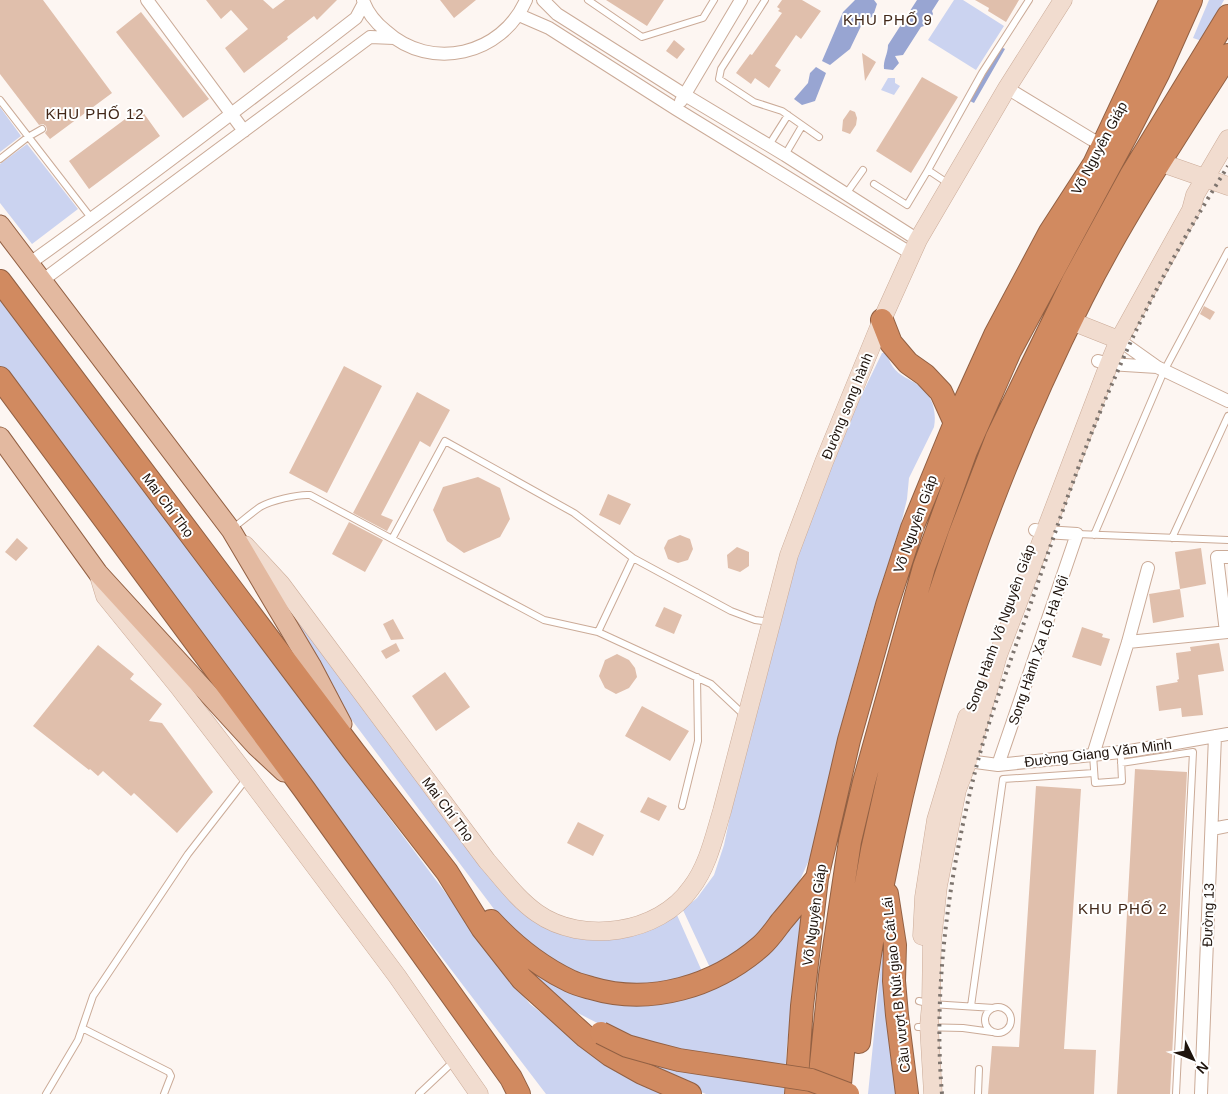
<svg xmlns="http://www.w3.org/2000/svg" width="1228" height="1094" viewBox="0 0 1228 1094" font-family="Arial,sans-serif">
<rect width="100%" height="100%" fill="#fdf6f2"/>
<path fill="#cbd3f0" d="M954 0H963L1004 26 976 70 928 40Z
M1209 0H1224L1202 41 1193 38Z
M888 78H895V83L900 86 894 95 881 90Z
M0 107 21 136 0 152Z
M27 144 78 209 32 244 0 203V164Z
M0 299 520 992 530 1004 548 1018 674 1094H546L356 845 0 368Z
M882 353H886C888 357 890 363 893 367 899 376 910 379 918 385 932 394 937 411 934 427L909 478 907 499 901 524 871 617 839 733 818 831 809 860 792 898 775 922 712 972 683 910 697 898 714 875 724 845 733 802 798 552 837 446Z
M278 594 508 894 595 940 617 939 641 932 659 925 677 915 704 976 630 989 555 966 503 921 333 695Z
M801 913H805L787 1045 784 1094H706L650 1072 609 1029 570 1009 518 960 668 1000Z
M883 945 887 946 900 1094H868Z"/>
<path fill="#98a5d2" d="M855 0H874L877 4 873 16 862 24 850 49 830 65 822 61 843 12Z
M917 0H939L932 11 933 14 927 25 921 27 903 55 895 56 899 63 893 70 884 69C883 60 888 54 888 45Z
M1001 47 1005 49 974 103 970 101Z
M816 67 826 73 815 101 802 105 794 99 808 83 810 73Z"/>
<path fill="#e0bfac" d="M0 0H43L112 93 50 139 45 133 47 130 46 126 43 124 39 125 0 74Z
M206 0H263L273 9 285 0H337L317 20 314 16 287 37 288 39 244 73 225 48 248 29 231 10 221 19Z
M440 0H476L454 18Z
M606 0H664L647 26Z
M782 0H802L821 11 801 39 796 35 775 66 781 70 769 88 755 78 751 84 736 73 750 54 752 55 782 13 778 11 780 9 777 7Z
M975 0H1019L1006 22 988 11 989 8Z
M141 12 209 99 183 118 116 32Z
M674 40 685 49 677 59 666 51Z
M862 53 876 62 865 81Z
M922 77 958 97 911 173 876 151Z
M140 108 160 136 89 189 69 161Z
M850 110 855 112 857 118 856 125 850 134 842 131 843 120Z
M1204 306 1215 312 1210 320 1200 314Z
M344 366 382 386 327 493 289 473Z
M417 392 450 410 430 447 420 441 381 515 393 520 387 531 353 513Z
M478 477 500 488 510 519 500 537 464 553 447 541 433 510 443 487Z
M608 494 631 504 620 525 599 515Z
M349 522 383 540 365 572 332 554Z
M680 535 690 539 693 549 688 560 678 563 668 559 664 548 668 540Z
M17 538 28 548 16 561 5 552Z
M737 547 749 552V566L740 572 728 568 727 555Z
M1201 548 1206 584 1180 589 1175 552Z
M1180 589 1184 617 1153 623 1149 594Z
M664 607 682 615 674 634 655 626Z
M393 619 404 639 391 640 383 624Z
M1082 627 1103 634 1102 637 1110 639 1101 666 1072 657Z
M396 643 400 651 386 659 381 651Z
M1219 643 1224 671 1198 675 1203 715 1182 717 1181 708 1159 711 1156 686 1178 682 1177 680 1179 679 1176 653 1191 651 1190 647Z
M98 645 134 674 130 679 162 704 149 721 162 723 213 792 177 833 134 793 131 796 103 771 98 776 90 769 89 770 33 726Z
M617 654 629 660 635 668 637 677 629 688 616 694 605 688 599 676 605 660Z
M445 672 470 707 436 731 412 696Z
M642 706 689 731 670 761 625 736Z
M1135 769 1187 772 1170 1094H1117Z
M1036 786 1081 789 1064 1049 1096 1050 1094 1094H988L992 1046 1019 1047Z
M648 797 667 806 659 821 640 812Z
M578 822 604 835 593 856 567 843Z"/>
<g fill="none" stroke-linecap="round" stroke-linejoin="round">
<defs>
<path id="lane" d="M588 0 642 37 703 18 714 0
M765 0 721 69 719 79 754 102 782 111 819 137
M0 100 92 219
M769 145 788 115
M785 155 802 126
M0 159 28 137 42 129
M874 184 907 205 928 170
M949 184 928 170 982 73 1029 0
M846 194 863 170
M232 529C241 522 250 514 260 507 270 501 298 494 310 495L392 539
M1077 534 1228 540
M1094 535 1164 371 1228 251
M1172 538 1228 416
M633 558 574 513 445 441 392 539 544 620 598 632 711 684 744 715
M598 632 633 558 731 611 755 620 771 622
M1093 755 1095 783 1122 781 1121 759
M1121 763 1193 752 1176 1094
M682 806 698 741 697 677
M919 1001 931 1004 994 1008
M971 1006 1003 779 1094 773
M985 1020a13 13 0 1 1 26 0a13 13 0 1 1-26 0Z
M918 1027 963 1028 992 1032
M82 1028 169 1072 171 1076 164 1094
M46 1094 78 1040 93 996 188 854 247 778
M419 1094 455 1060
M978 1094 979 1069"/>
<path id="street" d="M147 0 244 131
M363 0C367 12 376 23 386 31 431 72 502 55 526 0
M543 0 557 14 587 33 685 95 785 155 918 240
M519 15 549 28 676 109 912 254
M1007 88 1091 139 1109 147
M681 101 741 0
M30 263C141 184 249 101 356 18L364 3
M43 280 370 37 394 38
M1119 340 1157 367 1228 401
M1098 361 1109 364 1157 367
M1226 632 1217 557H1228
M1128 642 1228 632
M1093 755 1128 642 1148 568
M968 761 998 765 1130 751 1228 734
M998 765 1077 534 1045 532 1035 530
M1212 829 1228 826
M1201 1094 1215 736"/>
<path id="secondary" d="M1159 162 1228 186
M1071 321 1119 340
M245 545 281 584 487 861C503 879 517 899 537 913 582 945 659 934 691 888 708 866 714 837 722 811L789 555 824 462 882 320 918 240 1007 88 1063 0
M98 573 105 596 178 686 248 777 397 976 479 1094
M922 936 924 897 936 820 967 717
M933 1094 929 1026 931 1004 932 941 938 886 957 790 968 761 998 655 1109 364 1119 340 1191 210 1195 195 1228 139"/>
<path id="primary" d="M0 225 231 530 311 665 342 724
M0 437 98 573 256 746 284 772"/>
<path id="highway" d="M0 281 354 752 447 872 482 928 522 979 586 1037 610 1055 642 1073 690 1094
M882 320 891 343 908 363 925 375 941 392 955 423
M0 378 304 789 511 1078 519 1094
M887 894 895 945 894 981 897 1015 907 1094
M491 921C514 946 539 966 570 981 576 984 584 986 591 988 651 1006 715 986 761 946 769 939 775 930 781 922 793 908 805 893 817 878
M859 1042C862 1015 865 988 869 962 875 918 885 874 894 831 934 646 997 467 1082 298 1125 213 1177 135 1228 55
M796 1094 802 1006 817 878 849 740 887 605 912 528 955 423 995 335 1050 232 1094 164 1171 0
M818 1094 830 975 850 841 864 782 924 567 966 451 1010 351 1128 132 1158 74 1191 0
M839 1094 852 961 872 850 894 752 926 634 959 536 997 437 1073 281 1131 175 1228 16"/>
</defs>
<use href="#lane" stroke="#cbab98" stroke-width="8"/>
<use href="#street" stroke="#cbab98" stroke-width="14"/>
<use href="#secondary" stroke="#cbab98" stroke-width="19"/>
<use href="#primary" stroke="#926043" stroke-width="21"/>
<use href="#highway" stroke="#926043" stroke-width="24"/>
<use href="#lane" stroke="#fff" stroke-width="6"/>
<use href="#street" stroke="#fff" stroke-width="12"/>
<use href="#secondary" stroke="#f1dccf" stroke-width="18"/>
<use href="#primary" stroke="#e3b9a0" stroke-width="19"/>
<use href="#highway" stroke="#d18a60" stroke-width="22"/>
<path stroke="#7d746e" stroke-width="4" stroke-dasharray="2.5 5" stroke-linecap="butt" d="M942 1094C933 990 948 882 973 780 988 718 1012 658 1033 597 1058 524 1084 446 1116 375 1147 302 1186 233 1228 166"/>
<defs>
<path id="highway-bridge" d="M601 1033 627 1046 652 1053 679 1060 811 1080 848 1094"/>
</defs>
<use href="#highway-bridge" stroke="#926043" stroke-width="24" stroke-linecap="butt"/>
<use href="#highway-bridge" stroke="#d18a60" stroke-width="22"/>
</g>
<g text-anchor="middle" stroke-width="4" stroke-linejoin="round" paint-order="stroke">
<g font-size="14" fill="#1e130c" stroke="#fff">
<text transform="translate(1099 148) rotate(-62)" y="5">Võ Nguyên Giáp</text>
<text transform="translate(847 406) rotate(-68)" y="5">Đường song hành</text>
<text transform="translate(168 505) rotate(53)" y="5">Mai Chí Thọ</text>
<text transform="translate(915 524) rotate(-70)" y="5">Võ Nguyên Giáp</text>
<text transform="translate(1000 628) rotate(-70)" y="5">Song Hành Võ Nguyên Giáp</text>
<text transform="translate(1038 650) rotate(-71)" y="5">Song Hành Xa Lộ Hà Nội</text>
<text transform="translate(1098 753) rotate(-7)" y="5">Đường Giang Văn Minh</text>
<text transform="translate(448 809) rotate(53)" y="5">Mai Chí Thọ</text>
<text transform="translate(814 915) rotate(-82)" y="5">Võ Nguyên Giáp</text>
<text transform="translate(1208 915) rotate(-88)" y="5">Đường 13</text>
<text transform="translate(896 985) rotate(-96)" y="5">Cầu vượt B Nút giao Cát Lái</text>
</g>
<g font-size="15" letter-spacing="1" fill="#422819" stroke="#fff">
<text x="888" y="25">KHU PHỐ 9</text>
<text x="95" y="119">KHU PHỐ 12</text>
<text x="1123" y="914">KHU PHỐ 2</text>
</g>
</g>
<g transform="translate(1193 1059) rotate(133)" stroke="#ffffff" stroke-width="4" paint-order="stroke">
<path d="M0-4L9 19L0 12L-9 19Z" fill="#1e130c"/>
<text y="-8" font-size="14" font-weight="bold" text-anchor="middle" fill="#1e130c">N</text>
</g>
</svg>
